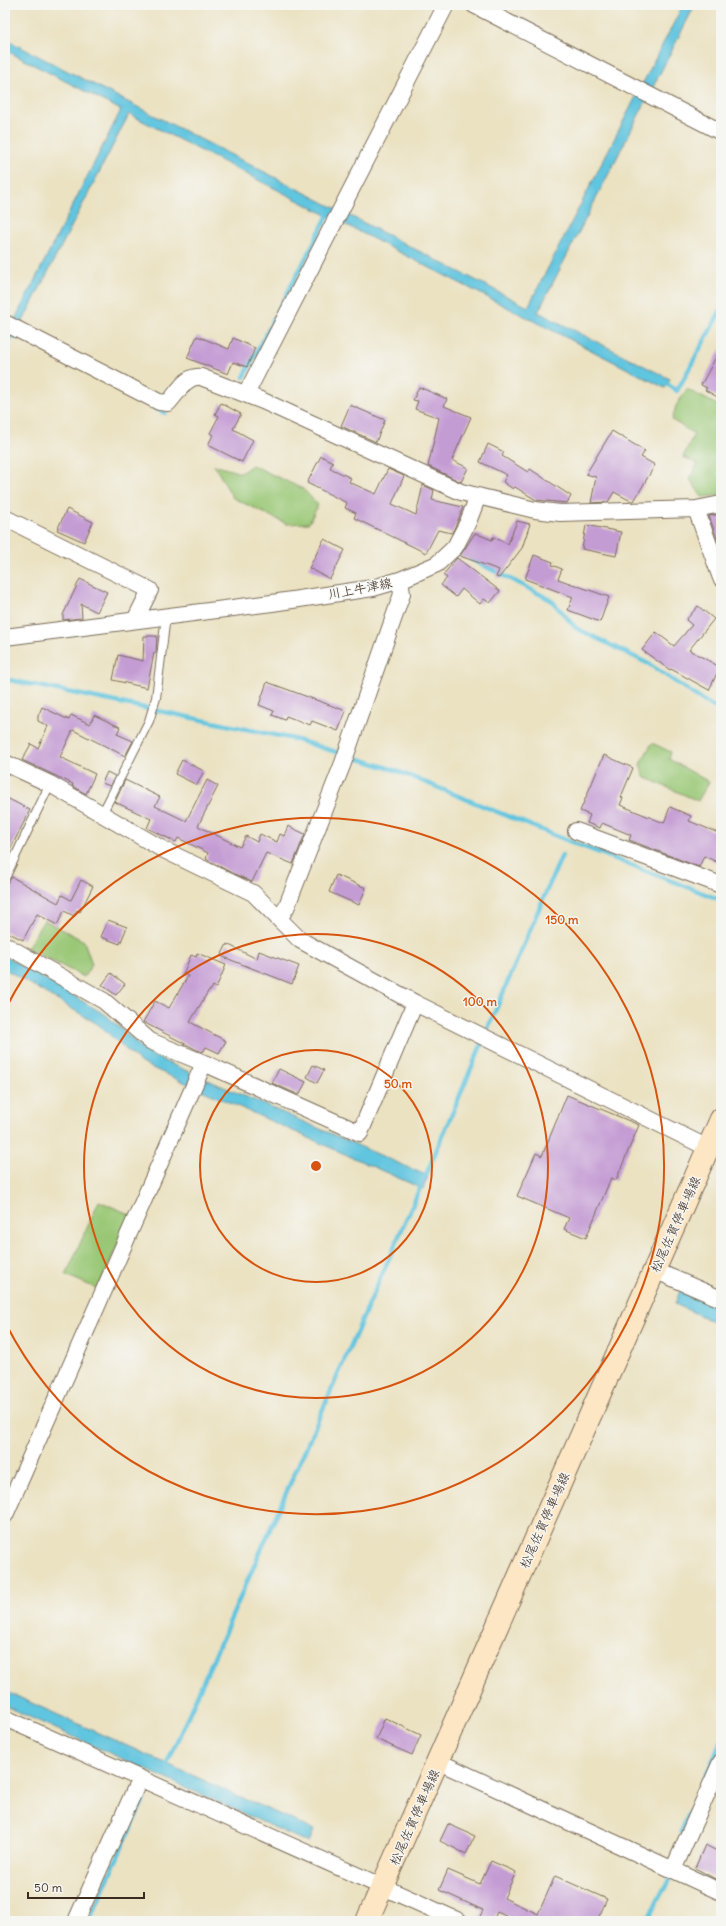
<svg xmlns="http://www.w3.org/2000/svg" width="726" height="1926" viewBox="0 0 726 1926" font-family="Delius,'Klee One',sans-serif">
<rect width="100%" height="100%" fill="#f6f6f2"/>
<filter id="ink" filterUnits="userSpaceOnUse"><feTurbulence type="fractalNoise" baseFrequency=".025" numOctaves="2"/><feDisplacementMap in="SourceGraphic" scale="8" xChannelSelector="R" yChannelSelector="G"/><feConvolveMatrix kernelMatrix="1 2 1 2 8 2 1 2 1" color-interpolation-filters="sRGB"/></filter>
<filter id="wash" filterUnits="userSpaceOnUse"><feTurbulence type="fractalNoise" baseFrequency=".012" numOctaves="4" result="noise"/><feDisplacementMap in="SourceGraphic" scale="16" xChannelSelector="R" yChannelSelector="G"/><feGaussianBlur stdDeviation="0.9" result="paint"/><feColorMatrix in="noise" values="0 0 0 0 0 0 0 0 0 0 0 0 0 0 0 0 0 1.4 0 .05"/><feComposite in="paint" operator="in"/></filter>
<g filter="url(#wash)">
<rect width="100%" height="100%" fill="#ebe2c2"/>
<path fill="#99c775" stroke="#6a784a" d="M687 389 721 407V495L702 497 689 478 698 464 683 457 694 434 672 420 676 406Z
M214 465 241 473 252 465 303 489 318 505 309 523 287 524 233 498Z
M652 743 671 752 669 759 709 782 698 801 644 777 640 764Z
M44 920 84 941 92 964 84 977 27 948Z
M99 1201 131 1215 98 1289 66 1275Z"/>
<path fill="#61c5df" stroke="#4e787e" d="M683 5H695L538 312 670 379 665 388 129 114 22 323 15 319 121 110 5 50V39L528 307Z
M5 956 106 1015 148 1054 428 1176 423 1189 141 1063 99 1025 5 969Z
M681 1288 721 1306V1325L675 1304Z
M5 1691 314 1830 309 1843 5 1706Z"/>
<g fill="none" stroke-linecap="round" stroke-linejoin="round">
<path stroke="#61c5df" stroke-width="4.5" d="M5 348 12 335 17 338
M244 377 328 215
M667 384 677 391 721 310
M155 408 165 413
M471 559 551 600 576 628 649 664 702 700 721 711
M5 679 294 739 395 770 566 840 721 900
M488 1028 562 855
M426 1175 482 1043
M167 1764 420 1188
M681 1832 721 1742
M89 1921 146 1794
M647 1921 669 1879"/>
</g>
<g id="blocks">
<path fill="#c49cd4" d="M197 336 229 349 233 338 255 348 247 367 233 362 228 374 187 358Z
M721 348V399L705 390 707 388 701 385Z
M419 387 447 399 444 406 471 417 452 460 468 468 461 482 428 466 439 418 415 409 418 401 413 400Z
M221 403 241 414 233 429 253 440 242 462 208 445 213 435 210 433 219 416 215 414Z
M350 405 385 420 376 442 341 426Z
M612 431 645 451 641 457 655 465 634 501H631L614 492 608 502 591 503 596 477 586 474Z
M488 444 504 452 502 456 528 472 530 469 571 496 567 503 536 500 515 487 513 489 503 482 507 475 480 462Z
M321 456 333 462 330 468 351 478 349 482 376 494 388 469 404 476 392 504 416 515 423 485 434 490 432 500 463 507 459 518 452 533 438 530 426 553 354 518 356 513 345 508 347 503 307 483Z
M67 509 93 522 84 542 57 530Z
M721 514V550L709 516Z
M517 521 530 524 522 548 499 578 496 577 499 570 460 556 475 533 492 540 493 537 508 544Z
M586 525 621 532 616 556 582 549Z
M324 539 345 550 330 579 309 568Z
M534 555 553 562 552 565 562 569 558 579 609 597 600 622 568 610 573 597 525 579Z
M457 558 500 591 490 603 484 599 480 604 462 589 456 597 441 585 447 578 443 575Z
M80 579 107 592 97 612 81 604 82 618 63 620V615Z
M698 606 714 619 689 650 720 667 709 690 671 669 670 670 642 650 656 632 674 646 692 625 686 620Z
M144 636H157L156 653H154L147 688 113 680 118 655 143 661Z
M267 682 346 711 338 731 312 721 310 725 286 716 285 720 272 715 274 711 259 705Z
M42 707 69 720 71 715 90 724 94 715 120 727 117 734 133 741 125 756 73 730 60 757 95 774 86 794 72 786 73 784 22 760 31 744 38 748 48 726 38 721V716Z
M604 755 633 768 621 797 623 798 620 805 664 823 670 807 691 816 689 821 721 834V864L704 856 699 867 629 840 631 835 602 823 600 828 587 823 590 815 580 811Z
M182 760 204 771 197 785 175 774Z
M107 772 115 776 110 786 102 783Z
M125 780 160 797 155 806 186 821 207 780 218 786 198 826 240 847 246 836 257 842 260 834 277 842 280 834 284 836 288 826 305 834 293 864 266 853 252 882 230 872 206 859 208 853 178 838 176 842 147 828 151 819 115 802Z
M5 797 30 810 5 860Z
M336 875 366 888 359 905 329 892Z
M12 877 58 903 62 895 71 900 81 880 93 886 80 912 77 910 74 916 64 911 57 925 37 914 23 940 5 931V883L8 882Z
M108 920 127 927 120 944 101 937Z
M227 944 257 959 259 951 299 966 292 984 221 956Z
M197 953 226 965 216 988 213 986 211 990H209L190 1022 226 1041 219 1053 206 1047 203 1052 197 1050 143 1022 155 1001 169 1008 188 976 183 974 191 955 196 957Z
M111 973 125 984 116 995 102 985Z
M313 1065 324 1070 317 1083 307 1077Z
M279 1069 306 1082 299 1095 272 1083Z
M567 1095 639 1125 616 1180 611 1178 586 1238 564 1229 569 1218 517 1196 536 1153 542 1156Z
M385 1718 421 1735 412 1755 376 1739Z
M448 1824 475 1836 466 1854 440 1841Z
M705 1845 721 1853V1882L695 1868Z
M491 1861 516 1872 504 1898 538 1914 555 1876 607 1899 597 1921H516L497 1912 493 1921H478L483 1910 439 1890 448 1870 480 1884Z"/>
</g>
</g>
<g filter="url(#ink)">
<use href="#blocks" fill-opacity="0" stroke="#796a57" stroke-width="1"/>
<g fill="none" stroke-linecap="round" stroke-linejoin="round">
<defs>
<path id="lane" d="M102 814 149 721 156 698 166 616
M5 878 50 784"/>
<path id="street" d="M474 5 721 132
M5 323 159 402 168 403C178 393 185 375 201 377L263 401 461 492 535 510 560 513 696 509 721 504
M246 394 446 5
M696 509 721 578
M5 518 150 590 135 620
M5 637 272 603 373 588 400 580 437 564 455 547 468 522 478 496
M5 763 50 784 164 850 253 893 300 940 415 1003 708 1148
M576 831 721 885
M279 919 286 908 343 763 402 594 400 580
M5 945 104 1001 150 1041 204 1063 360 1133 415 1003
M654 1270 721 1299
M5 1515 204 1063
M5 1718 459 1921
M439 1762 721 1892
M673 1870 721 1762
M76 1921 140 1778"/>
<path id="secondary" d="M367 1921 721 1119"/>
</defs>
<use href="#lane" stroke="#796a57" stroke-width="10"/>
<use href="#street" stroke="#796a57" stroke-width="18"/>
<use href="#secondary" stroke="#796a57" stroke-width="24"/>
<use href="#lane" stroke="#fff" stroke-width="8"/>
<use href="#street" stroke="#fff" stroke-width="16"/>
<use href="#secondary" stroke="#fce6c4" stroke-width="22"/>
</g>
</g>
<g fill="none" stroke="#d7540e" stroke-width="2">
<circle cx="316" cy="1166" r="116"/>
<circle cx="316" cy="1166" r="232"/>
<path d="M6 1008A348 348 0 1 1 6 1324"/>
</g>
<g text-anchor="middle" stroke-width="3" stroke-linejoin="round" paint-order="stroke">
<g font-size="13" fill="#3b2a1e" stroke="#f6f6f2">
<text transform="translate(360 588) rotate(-11)" y="5">川上牛津線</text>
<text transform="translate(675 1224) rotate(-66)" y="5">松尾佐賀停車場線</text>
<text transform="translate(544 1520) rotate(-66)" y="5">松尾佐賀停車場線</text>
<text transform="translate(414 1817) rotate(-66)" y="5">松尾佐賀停車場線</text>
</g>
</g>
<circle cx="316" cy="1166" r="6" fill="#d7540e" stroke="#f6f6f2" stroke-width="2"/>
<g font-size="12" text-anchor="middle" font-weight="bold" fill="#d7540e" stroke="#f6f6f2" stroke-width="3" stroke-linejoin="round" paint-order="stroke">
<text x="562" y="924">150 m</text>
<text x="480" y="1006">100 m</text>
<text x="398" y="1088">50 m</text>
</g>
<rect width="726" height="1926" fill="none" stroke="#f6f6f2" stroke-width="20"/>
<path d="M28 1892v6h116v-6" fill="none" stroke="#3b2a1e" stroke-width="2"/>
<text x="34" y="1892" font-size="12" fill="#3b2a1e" stroke="#f6f6f2" stroke-width="3" paint-order="stroke">50 m</text>
</svg>
